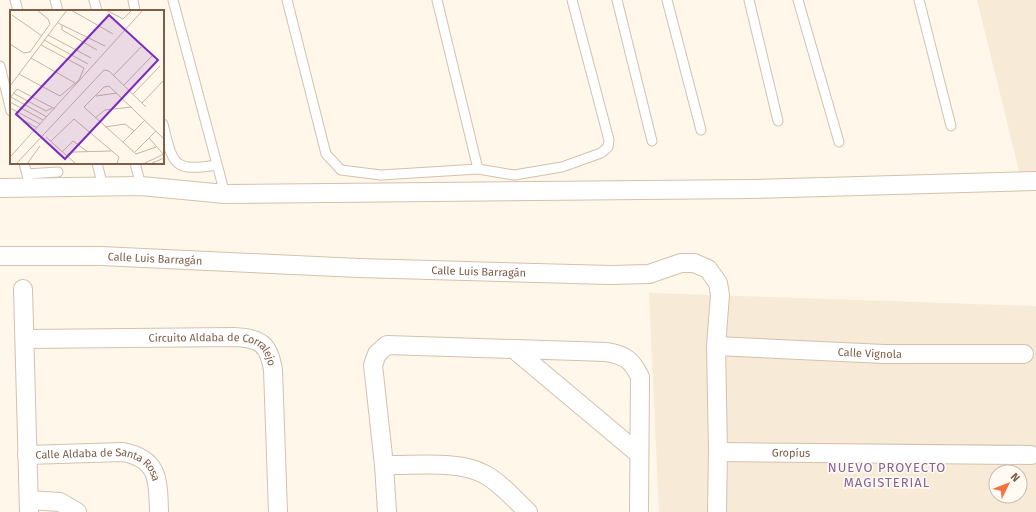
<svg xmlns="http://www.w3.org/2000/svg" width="1036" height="512" viewBox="0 0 1036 512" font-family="'Fira Sans',sans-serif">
<rect width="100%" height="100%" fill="#fff7ea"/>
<path fill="#f7ead7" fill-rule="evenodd" d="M977 0H1036V181L1021 179Z
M649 293 1036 306V512H659ZM996 472H1020V496H996Z"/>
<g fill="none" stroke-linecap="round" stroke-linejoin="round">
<defs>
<path id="service" d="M15 0 18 11
M55 0 58 11
M94 0 97 11
M133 0 135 11
M173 0 225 194
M287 0 326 154 341 170 381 175 478 169 514 175 562 167 601 153 608 147 609 140 572 0
M437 0 478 169
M617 0 652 141
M667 0 701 130
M749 0 778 121
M798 0 839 142
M919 0 951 126
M0 66 11 111
M163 124C173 165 173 172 217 165
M24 163 28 179
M97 163 103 187
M135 163 141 186
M27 174 58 172"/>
<g id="minor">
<path d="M0 188 141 186 225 194 751 189 1036 181"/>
<path id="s1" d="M0 256H101L359 268 610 275 649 274 681 263H694L708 269 718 283 720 295 716 346 718 452 717 512"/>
<path d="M23 289 29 512"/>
<path id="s2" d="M25 339 234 337C260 338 269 344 273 370L278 512"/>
<path id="s3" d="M716 346 884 354H1024"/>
<path d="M515 350 639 454"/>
<path id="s4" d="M718 452 1031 455"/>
<path id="s5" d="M27 455 123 452C159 459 158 480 159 512"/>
<path d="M384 465C414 466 458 460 484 474 501 483 514 499 528 512"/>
<path d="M29 500 60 502 77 512"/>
<path d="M387 512 384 465 373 365 377 354 387 345 606 352C625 355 632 360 640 377L639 512"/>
</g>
</defs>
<use href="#service" stroke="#d4c0ad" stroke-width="11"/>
<use href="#minor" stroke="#d4c0ad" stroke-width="20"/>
<use href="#service" stroke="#fff" stroke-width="9"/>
<use href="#minor" stroke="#fff" stroke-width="18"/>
</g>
<g text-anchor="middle" stroke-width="3.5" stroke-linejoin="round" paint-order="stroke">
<g font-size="11" fill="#7e5e48" stroke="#fffbf3">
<text dy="4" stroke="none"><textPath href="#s1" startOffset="155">Calle Luis Barragán</textPath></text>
<text dy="4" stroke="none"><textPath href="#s1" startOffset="479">Calle Luis Barragán</textPath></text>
<text dy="4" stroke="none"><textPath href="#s3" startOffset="154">Calle Vignola</textPath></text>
<text dy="4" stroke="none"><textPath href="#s2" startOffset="193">Circuito Aldaba de Corralejo</textPath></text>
<text dy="4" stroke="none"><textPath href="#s4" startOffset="73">Gropíus</textPath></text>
<text dy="4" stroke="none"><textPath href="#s5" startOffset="76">Calle Aldaba de Santa Rosa</textPath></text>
</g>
<g font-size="13" letter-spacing="1" fill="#89619a" stroke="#fffbf3">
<text x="887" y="472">NUEVO PROYECTO<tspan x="887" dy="15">MAGISTERIAL</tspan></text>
</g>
</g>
<g transform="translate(10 10)">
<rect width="154" height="154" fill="#fff7ea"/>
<path fill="none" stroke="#c7b5a4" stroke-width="1" d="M61 0 103 24M96 0 113 9 122 0M2 5 32 26M48 13 95 36M52 15V20L87 40M38 25 81 48M34 30 78 54M0 34 14 43 20 42 40 14 38 9 27 0M21 48 65 73M9 64 50 86 69 70 74 58 31 35M103 66 131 37M114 75 142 46M0 76 57 0M3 83 36 101 42 98M123 84 150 56M86 86 107 83M1 87 37 107M0 88 7 79 45 99M0 92 33 110M132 93 154 70M0 98 30 114M5 105 27 118M85 108 95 100 122 97M95 117 115 114 124 121M36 127 66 154M139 128 154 145M41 131 64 109 109 147 107 154M113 132 135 110M146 137 126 144 74 97 94 77 99 76 154 129M52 142 63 131 78 142M125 142 146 121M57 145 63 142 101 141M1 146 133 0M6 154 94 60 99 61 136 97M17 154 30 136M133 154 154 144M140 154 154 148"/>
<path fill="#7b2cbf" fill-opacity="0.15" stroke="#7b2cbf" stroke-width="2" d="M99 5 148 50 55 149 6 104Z"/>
<rect width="154" height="154" fill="none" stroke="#7e5e48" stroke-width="2"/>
</g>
<g transform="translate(1008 484) rotate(47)"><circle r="19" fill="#fffbf3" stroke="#cbbcaf"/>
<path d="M0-3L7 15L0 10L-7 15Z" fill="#f67142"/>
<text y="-6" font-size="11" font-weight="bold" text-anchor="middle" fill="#7e5e48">N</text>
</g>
</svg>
